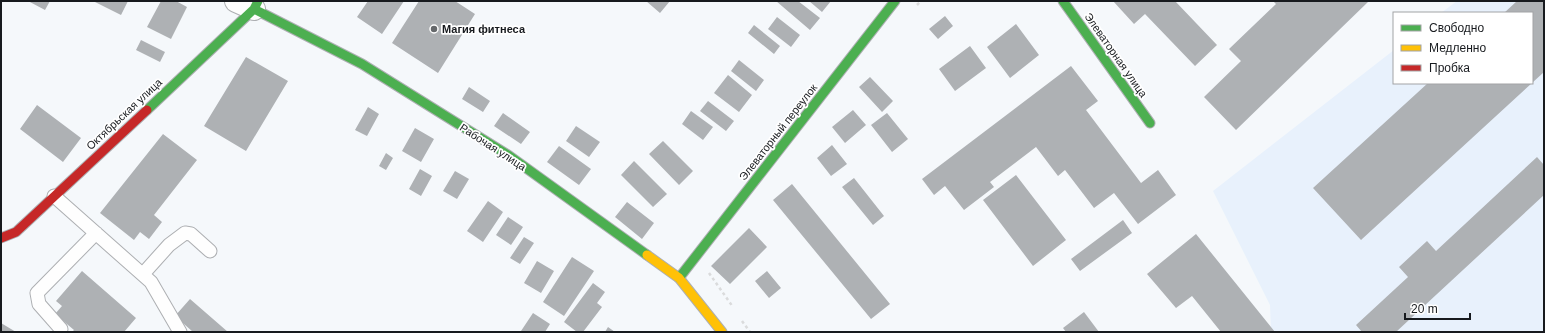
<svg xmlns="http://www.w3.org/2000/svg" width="1545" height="333" viewBox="0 0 1545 333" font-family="Arial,sans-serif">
<rect width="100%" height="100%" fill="#f5f8fb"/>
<path fill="#e8f1fc" d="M1457 1H1544V332H1271L1270 305 1213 191 1394 50V83H1532V13H1441Z"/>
<path fill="#aeb1b4" d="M28 1H50L45 10Z
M93 1H128L121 15Z
M161 1H176L187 7 171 39 147 27Z
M368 1H404L382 34 357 17Z
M419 1H455L475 14 438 73 392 43Z
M646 1H670L660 13Z
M776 1H798L820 18 810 30Z
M809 1H831L822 12Z
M1113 1H1175L1217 45 1195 66 1145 14 1134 24Z
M1273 1H1369L1236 130 1204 97 1241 61 1229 49 1276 4Z
M1517 1H1544V72L1532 83V13H1504Z
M945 16 953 26 938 39 929 29Z
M777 17 800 35 791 47 768 29Z
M1016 24 1039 55 1010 78 987 47Z
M754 25 780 46 774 54 748 33Z
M141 40 165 52 160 62 136 50Z
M970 46 986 68 955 91 939 69Z
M246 57 288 81 246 151 204 126Z
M739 60 764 80 756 91 731 71Z
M1071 66 1098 101 1086 110 1141 183 1158 170 1176 195 1138 224 1114 193 1094 208 1065 170 1058 176 1036 147 990 182 994 187 964 210 945 186 934 195 922 179Z
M728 75 752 95 739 112 714 93Z
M870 77 893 101 882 112 859 87Z
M1428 83H1532L1361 240 1313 188Z
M469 87 490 101 483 112 462 99Z
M708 101 734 121 726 131 700 111Z
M37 105 81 138 63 162 20 129Z
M368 107 379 114 367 136 355 130Z
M853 110 866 125 845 143 832 127Z
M691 111 713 127 703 140 682 124Z
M503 113 530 132 521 144 494 126Z
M887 113 908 139 892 152 871 125Z
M576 126 600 142 589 157 566 141Z
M415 128 434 139 421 162 402 151Z
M163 134 197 160 154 215 162 222 149 239 140 232 134 240 100 213Z
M663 141 693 171 679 185 649 154Z
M832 145 847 164 831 176 817 158Z
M559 146 591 169 579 185 547 162Z
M386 153 393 158 386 170 379 166Z
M1537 157 1544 165V195L1396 332H1362L1356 325 1408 277 1399 267 1427 241 1436 251Z
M634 161 667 194 653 207 621 175Z
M420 169 432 176 421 196 409 189Z
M455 171 469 179 457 199 443 191Z
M1016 175 1066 240 1033 266 983 200Z
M854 178 884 216 873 225 842 187Z
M792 184 890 304 871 319 773 200Z
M488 201 503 212 483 242 467 231Z
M627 202 654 223 642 239 615 217Z
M508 217 523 227 511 245 496 235Z
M1123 220 1132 233 1080 271 1071 259Z
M749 228 767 247 730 284 711 266Z
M1196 234 1275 332H1221L1192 296 1176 308 1147 274Z
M524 237 534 243 520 264 510 258Z
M572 257 594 271 564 316 543 302Z
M537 261 554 271 541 293 524 283Z
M82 271 136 318 124 332H72L74 330 55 314 62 306 56 301Z
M767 271 781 288 769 298 755 281Z
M593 283 605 292 597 303 602 307 583 332H577L564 322Z
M190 299 228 332H193L175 316Z
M1084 312 1099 332H1066L1063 328Z
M533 313 550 324 545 332 521 331Z
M1 323 16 332H1Z
M608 327 615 332H605Z"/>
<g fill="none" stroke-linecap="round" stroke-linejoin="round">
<defs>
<path id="lane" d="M54 196 151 282 180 332
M143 274 169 245 185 233 191 234 210 251
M61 329 39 304 37 293 96 233"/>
<path id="street" d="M236 1 254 9"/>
<path id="fast" d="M1063 1 1150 123
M254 9 362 64 508 155 647 255
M147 110 254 9 258 1
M679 278 895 1"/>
<path id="slow" d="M647 255 679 278 722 332"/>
<path id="jam" d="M1 238 16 232 147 110"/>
</defs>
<use href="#lane" stroke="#adafb2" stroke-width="15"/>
<use href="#street" stroke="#adafb2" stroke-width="24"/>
<use href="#fast" stroke="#adafb2" stroke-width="11"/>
<use href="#slow" stroke="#adafb2" stroke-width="11"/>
<use href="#jam" stroke="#adafb2" stroke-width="11"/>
<path stroke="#dadbdc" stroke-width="2.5" stroke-dasharray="3 3" stroke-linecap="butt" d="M917 5 921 1
M709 273 733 307
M742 321 750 332"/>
<use href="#lane" stroke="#fefefe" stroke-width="13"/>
<use href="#street" stroke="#fefefe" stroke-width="22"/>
<use href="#fast" stroke="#4caf50" stroke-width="9"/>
<use href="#slow" stroke="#ffc107" stroke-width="9"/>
<use href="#jam" stroke="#c62828" stroke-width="9"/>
</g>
<circle fill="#65686b" stroke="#fff" stroke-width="1.5" cx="434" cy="29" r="4"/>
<g text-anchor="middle" stroke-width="3.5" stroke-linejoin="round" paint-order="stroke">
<g font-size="11" font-weight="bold" fill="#171a1e" stroke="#fff" text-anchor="start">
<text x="442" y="33">Магия фитнеса</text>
</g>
<g font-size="11" fill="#171a1e" stroke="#fff">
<text transform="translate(1116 55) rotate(55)" y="4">Элеваторная улица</text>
<text transform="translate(124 114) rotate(-43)" y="4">Октябрьская улица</text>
<text transform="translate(778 132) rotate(-52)" y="4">Элеваторный переулок</text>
<text transform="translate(493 147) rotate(33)" y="4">Рабочая улица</text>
</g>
</g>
<rect width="1545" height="333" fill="none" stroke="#171a1e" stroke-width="4"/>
<rect x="1393" y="12" width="140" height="72" fill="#ffffff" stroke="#a2a3a5"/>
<rect x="1401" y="25" width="20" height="6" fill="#4caf50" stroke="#a2a3a5"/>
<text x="1429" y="32" font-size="12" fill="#171a1e">Свободно</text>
<rect x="1401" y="45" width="20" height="6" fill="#ffc107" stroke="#a2a3a5"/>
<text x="1429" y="52" font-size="12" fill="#171a1e">Медленно</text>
<rect x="1401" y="65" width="20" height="6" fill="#c62828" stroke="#a2a3a5"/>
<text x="1429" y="72" font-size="12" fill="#171a1e">Пробка</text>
<path d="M1405 313v6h65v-6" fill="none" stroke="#171a1e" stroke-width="2"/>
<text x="1411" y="313" font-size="12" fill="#171a1e" stroke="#ffffff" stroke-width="3" paint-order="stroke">20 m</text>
</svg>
